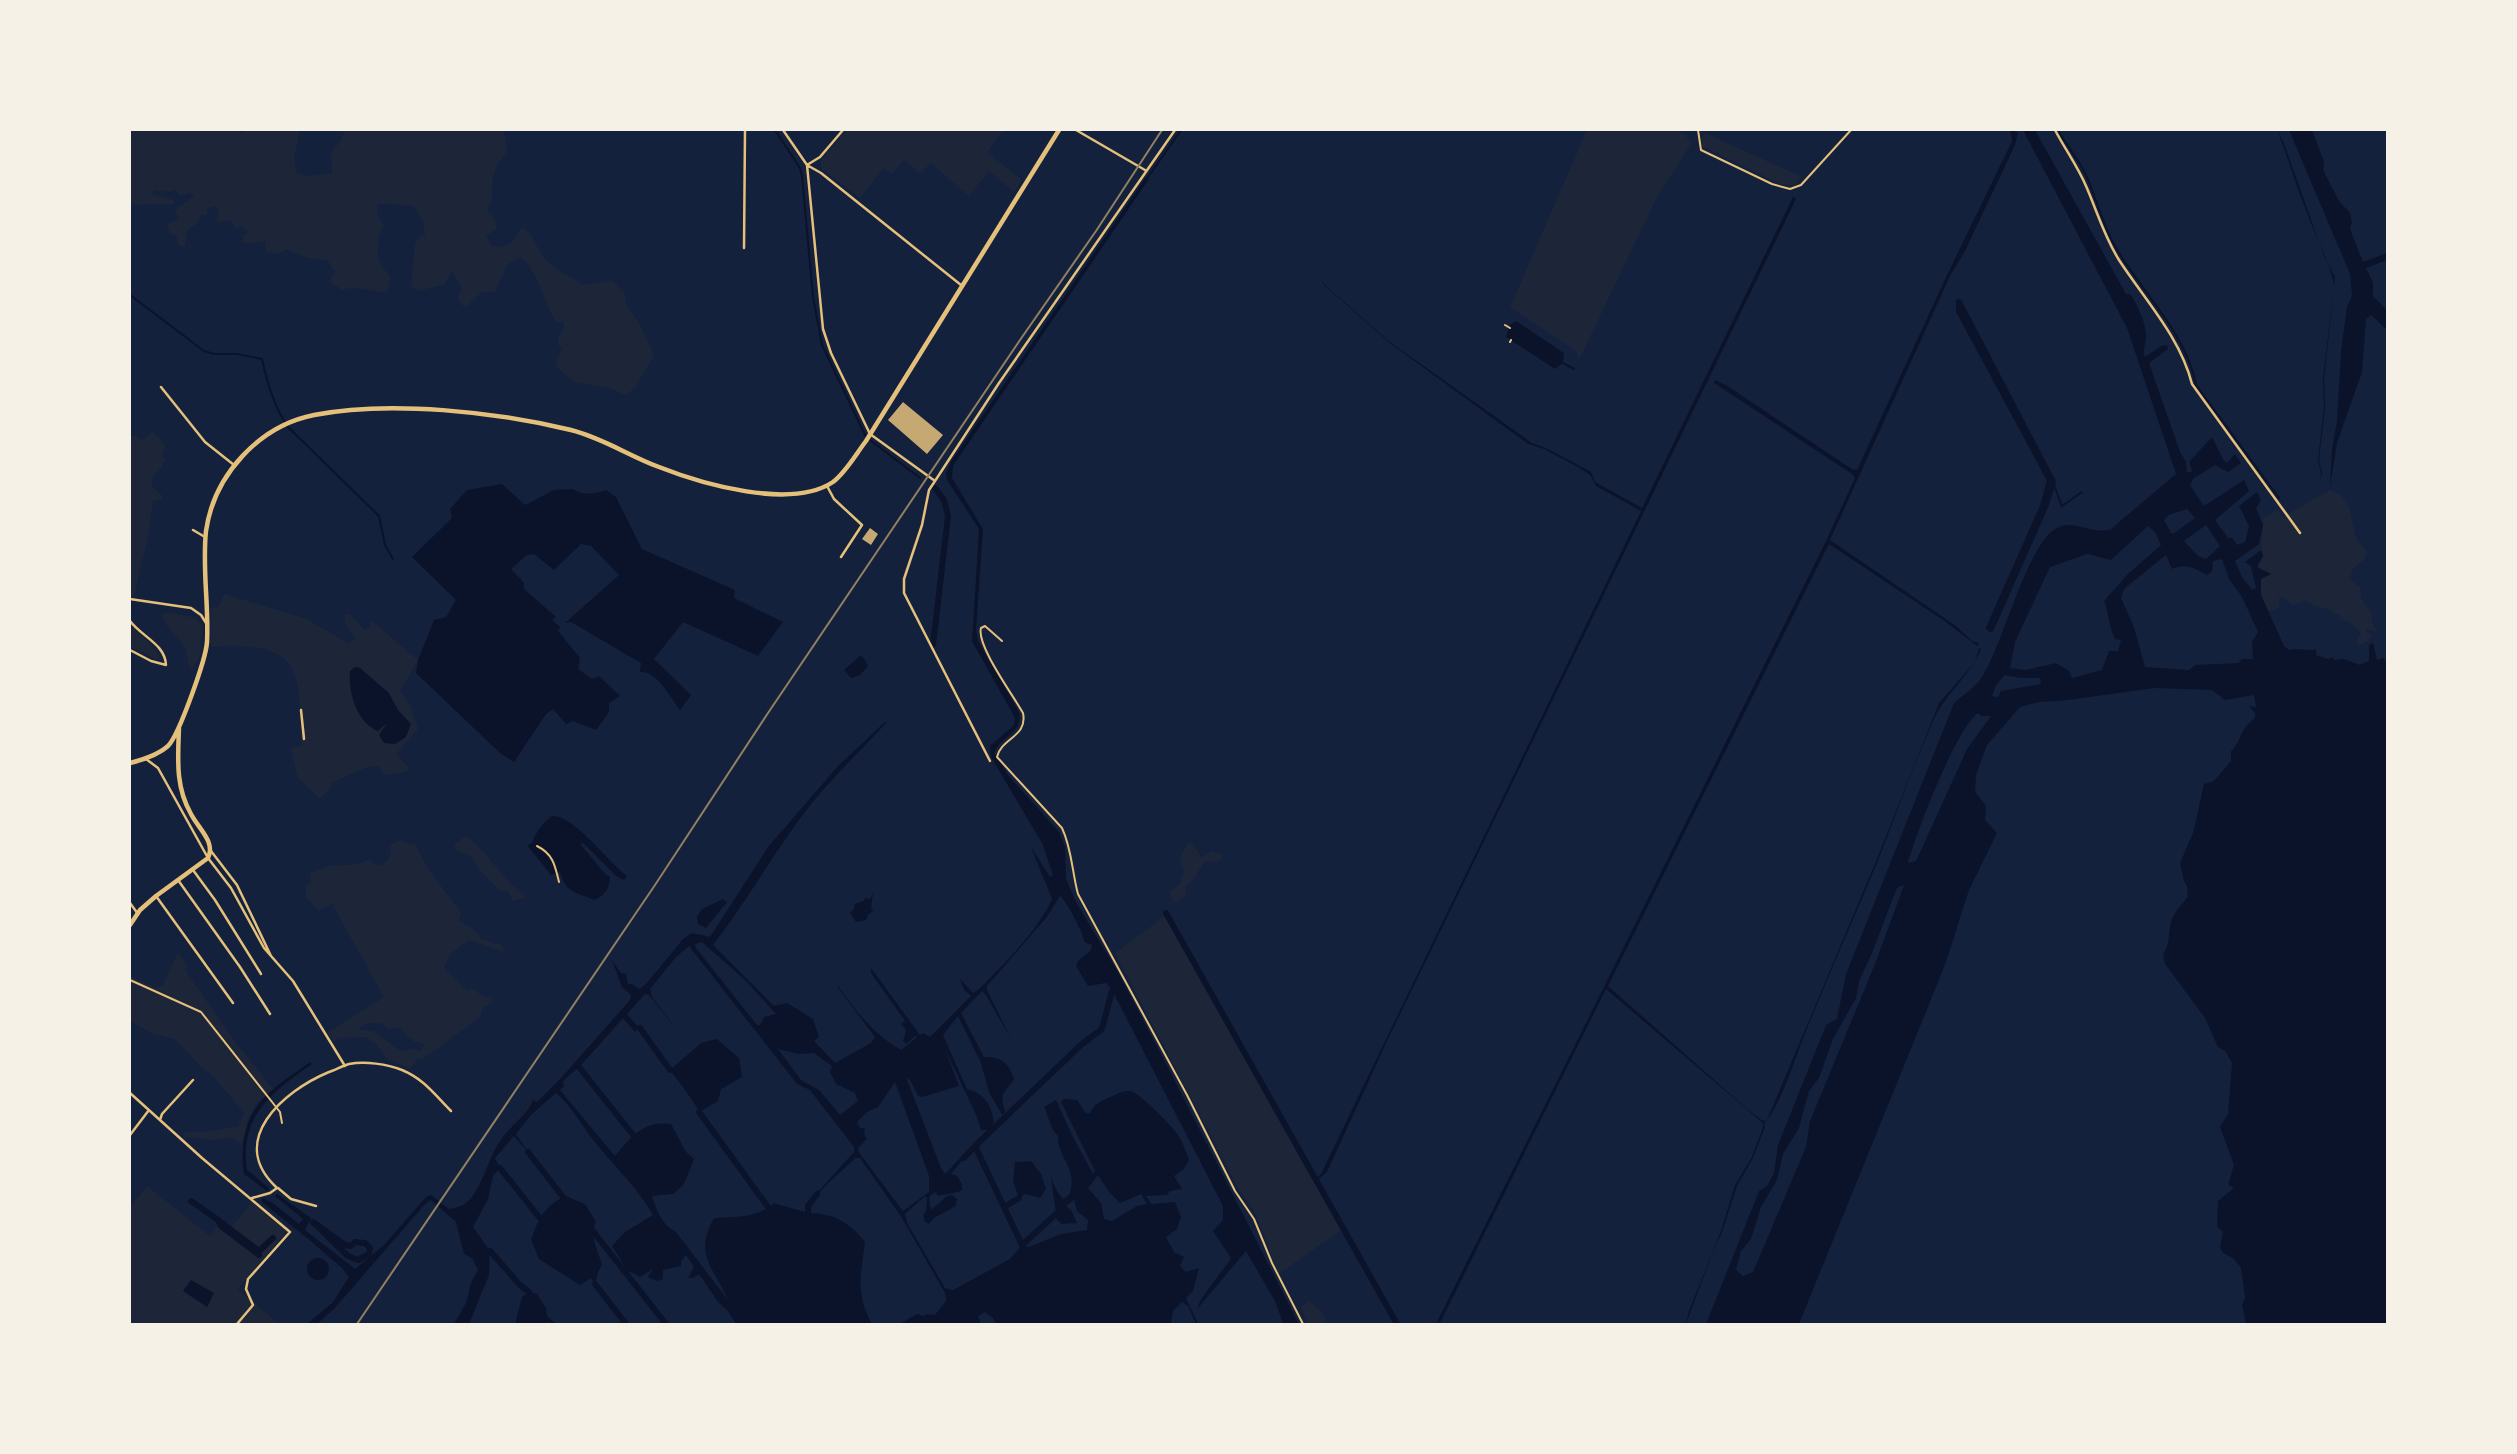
<svg xmlns="http://www.w3.org/2000/svg" width="2517" height="1454" viewBox="0 0 2517 1454" font-family="'Fira Sans',sans-serif">
<rect width="100%" height="100%" fill="#14213d"/>
<path fill="#1d2539" fill-rule="evenodd" d="M130 130H237L241 133 248 130H300L294 158 297 173 309 176 332 173 331 152 340 142 345 130H504L507 152 496 167 492 182V198L487 211 494 217 497 229 486 236 492 246C509 249 514 241 522 227 536 236 535 247 545 259 554 270 571 276 583 285L612 281 625 293C624 305 629 309 636 318 641 326 651 347 654 355L635 388 625 395 610 388 574 382 555 366 562 348 558 345V337L564 330V321L556 322C542 301 542 274 520 257L507 265 495 292H482L465 308 457 299 462 288 452 271 444 285 417 291 411 285 415 245 419 237 425 235 423 221 414 206C402 206 387 201 377 205V214L384 226 378 237C380 245 377 249 378 256 378 264 386 271 391 277L387 293C372 291 357 285 342 290L329 281 336 272 327 260 307 258 286 249 279 254 266 251 265 241 249 244 243 242V236L248 232 241 226 236 229 230 220 219 222 217 218 219 212 215 206 208 208 206 215H201L199 221 187 231 185 247 177 244V237L170 233 167 225 179 218 175 210 194 196 190 193 179 196 178 191 174 190 168 192 155 190 152 194 174 200 173 204 130 205Z
M847 130H1003L987 152 1022 180 1014 192 989 171 969 196 931 163 920 173 904 160 892 174 884 168 860 198 821 168V160Z
M1587 130H1676L1685 134 1691 144 1658 195 1579 360 1576 351 1510 307Z
M1705 133 1802 177 1794 186 1780 184 1702 146V137Z
M153 431 165 445 162 456 165 460 161 468 151 478 153 488 161 494 163 499 153 501 149 532 134 596 130 597V436H136L142 441Z
M2330 490C2353 497 2350 519 2356 538 2358 542 2364 548 2367 552L2364 560 2352 569 2350 580 2360 587 2361 598 2373 615 2371 621 2378 632 2367 629 2366 632 2371 635 2368 641 2359 646 2357 641 2361 633 2350 622 2341 619 2340 615 2333 614 2331 610 2313 605 2304 599 2301 603 2292 605 2284 598 2279 597V608L2267 611 2261 594V579L2270 574 2257 566 2263 556C2259 543 2265 532 2262 519L2277 510 2283 517Z
M224 594 307 619 349 644 355 638 345 624V615L350 614 364 630 370 627 371 620 418 660 400 691 410 705 418 729 396 754 410 769 404 772 385 775 378 766 367 767 331 783 330 788 320 799 298 778 291 748 302 745C300 721 302 690 292 668 280 644 233 644 211 647V609L219 606Z
M171 613 196 618 203 626 200 656 192 670C186 661 188 657 185 648 180 636 165 630 162 614Z
M130 624C139 635 153 644 160 657L157 660 130 646Z
M466 836 480 848 510 883 526 897 513 901 509 892 499 890C488 878 478 871 471 856L455 850V844Z
M397 841H404L410 845 414 843 429 870 461 913 459 920 477 932 481 939 487 940 493 944H501L504 952 469 940 450 954 444 968 467 990 473 989 486 998 491 996 493 1001 482 1009 480 1017 423 1059H418L410 1069 387 1059 375 1043 366 1037 337 1038 334 1042 328 1032 384 997 332 904 318 911 306 897V885L311 883 310 873 330 866 359 864 369 859 375 864 382 866 391 855 390 846ZM366 1023H381L388 1029 401 1027 402 1031 415 1042H420L425 1045 419 1052 414 1048 402 1052 373 1031 358 1030Z
M1188 843 1192 844 1202 858 1211 851 1222 854 1221 859 1216 862 1205 861 1194 878 1185 888 1186 895 1178 902H1174L1169 892 1180 884 1184 872 1180 858Z
M1165 916 1341 1230 1279 1274 1254 1211 1238 1188 1115 953Z
M178 952 188 966 185 970 236 1043 273 1089 255 1105 249 1118 248 1117 244 1141 241 1144 231 1137 215 1140 184 1137 183 1133C194 1131 204 1132 214 1131 223 1130 228 1126 238 1127L244 1112 209 1072 205 1071 175 1039 153 1034 130 1021V976L156 988 163 985Z
M147 1186 210 1236 219 1225 228 1231 253 1201 287 1231 238 1289 279 1324H130V1207Z
M1309 1301 1321 1311 1326 1320 1324 1324 1307 1323 1301 1307Z"/>
<path fill="#0b132b" fill-rule="evenodd" d="M2010 130H2015L2018 133 2015 145 1964 253 1950 276 1830 540 1956 626 1972 641 1979 643 1977 646 1946 622 1829 544 1608 986 1746 1108 1763 1121 1767 1120 1877 859 1939 703 1975 662 1979 648 1981 649C1970 676 1946 693 1934 719 1913 766 1896 815 1877 863 1853 921 1827 978 1804 1036 1796 1056 1779 1110 1764 1123L1765 1127 1753 1158 1737 1186 1722 1232 1712 1254 1686 1324 1689 1311 1721 1231 1735 1185 1752 1157 1763 1127V1123L1606 989 1441 1321 1436 1324 1823 547 1855 478 1852 474 1714 383 1715 380 1726 385 1852 469 1857 470 1948 273 2012 141Z
M2023 130H2035L2126 294 2131 295C2138 307 2145 320 2146 334 2147 343 2142 348 2145 357L2161 346 2167 345 2168 349 2149 363 2180 452 2186 462 2187 473 2192 471 2189 462 2212 437 2224 461 2227 463 2235 454 2241 463 2228 472 2215 465 2194 478 2190 485 2204 506 2244 480 2249 491 2215 520 2228 538H2232L2237 545 2245 542 2249 526 2239 506 2257 492 2261 500 2256 508 2263 525 2259 544 2235 561 2242 577 2252 590 2256 588 2251 566 2245 562 2261 550 2263 556 2257 567 2271 574 2261 579V595L2284 646 2289 650C2299 647 2308 652 2316 649V655L2328 659 2334 657V660L2344 659 2360 665 2369 661V645L2373 643 2377 660 2383 658 2387 663V1324H2246L2242 1304 2245 1298 2241 1268 2234 1259 2223 1253 2220 1247 2223 1232 2217 1227 2218 1201 2234 1188 2228 1185 2234 1165 2220 1127 2228 1114 2232 1063 2226 1052 2218 1047 2205 1018 2165 964 2163 954C2170 944 2168 938 2170 927 2172 914 2180 906 2188 897L2187 886 2184 881 2180 863 2193 833 2204 784 2214 781 2231 761V751C2242 742 2238 730 2255 718V713L2249 706 2256 707 2254 695 2225 700 2212 690 2155 688 2060 701 2039 702 2020 707 1987 745 1976 775 1975 792 1986 806 1985 820 1997 833 1969 890 1945 965 1799 1324H1706L1759 1191 1767 1186 1774 1173 1778 1145 1826 1025 1837 1019 1846 974 1954 703C1963 695 1976 687 1982 677 2004 642 2026 548 2055 529 2073 517 2092 536 2111 529L2176 474 2127 328ZM2187 509 2195 518 2173 534 2171 533 2164 520 2169 515ZM2206 525 2220 546 2206 559 2198 556 2184 541ZM2148 526 2155 532 2161 545 2128 574 2104 601C2109 614 2109 626 2115 639L2121 640 2118 651H2109L2102 670 2072 678 2069 671 2056 663 2026 670 2010 668 2015 642 2050 567 2087 554 2111 560ZM2166 555 2172 569C2186 563 2194 568 2207 575L2212 571 2213 561 2222 559 2229 579 2242 597 2258 632 2252 642 2253 659H2242L2238 663 2195 665 2189 670 2145 667 2134 627 2121 598 2124 589ZM2005 675 2020 678H2040L2041 684 2001 691 1998 697 1992 696 1996 685ZM1978 713 1981 716H1991L1967 749 1916 861 1908 863C1916 833 1956 729 1978 713ZM1904 885 1875 964 1810 1121 1806 1147 1753 1272 1743 1276 1736 1270 1741 1251 1751 1239 1761 1207 1777 1180 1783 1154 1799 1128 1809 1091 1819 1078 1833 1039 1856 998 1859 981 1872 953 1897 888Z
M2277 130 2283 141 2324 256 2335 277 2324 380 2325 407 2319 460 2322 473 2320 482 2321 473 2318 460 2324 407 2323 379 2334 286C2332 267 2314 233 2307 213 2296 186 2288 157 2277 130Z
M2289 130H2312L2324 162 2323 170 2339 201 2350 213 2352 222 2350 229 2363 262 2387 253V260L2366 268 2373 283V296L2387 310V330L2371 315 2366 319 2362 372 2337 443 2330 487 2332 449 2337 421 2341 351 2347 307 2352 296 2350 274Z
M1146 177 1149 179 959 457 953 466 952 478 983 529 976 630 978 641 1019 712C1024 733 1000 736 994 753L1008 775 1059 832 1065 847 1066 879 1077 904 1118 972 1160 1052 1299 1324H1283L1276 1303 1246 1251 1198 1308C1198 1299 1224 1270 1231 1258L1213 1231 1223 1220V1206L1112 990 1106 983 1088 986 1076 966 1078 961 1091 950 1092 945 1085 942C1082 932 1068 903 1060 896L1046 918 987 986V990L1011 1039 986 995 982 991 961 1013 984 1057C1002 1057 1008 1062 1014 1079 1005 1094 999 1091 1005 1112L1002 1115 989 1092 981 1063 958 1016 943 1035 967 1089C985 1094 991 1104 994 1122L988 1130H981L977 1117 945 1049 959 1086 922 1097 918 1096 910 1080 906 1077 941 1168 945 1174 962 1156 964 1158 951 1174 957 1176 962 1184V1190C958 1193 945 1194 938 1196L935 1192 929 1197 931 1210 947 1196 952 1195 957 1199 956 1206 934 1218 929 1224 925 1222 923 1215 926 1211 927 1197H924L905 1214 907 1223 945 1288 953 1290 1010 1259 1022 1245 1029 1247 1061 1234 1087 1230 1088 1220 1077 1211 1074 1200 1066 1206 1071 1210 1077 1223 1062 1224 1057 1220 1051 1178 1057 1191 1063 1199 1069 1195C1079 1168 1057 1158 1058 1136L1053 1130 1044 1107 1056 1100 1073 1137 1093 1174 1095 1171 1061 1102 1064 1099 1077 1100 1086 1113H1090C1093 1105 1102 1100 1110 1097 1116 1095 1123 1090 1130 1091 1139 1092 1173 1127 1178 1135 1183 1143 1186 1152 1189 1160L1184 1169 1174 1176 1182 1189 1170 1191 1167 1195 1146 1196 1151 1204 1175 1202 1181 1217 1177 1229 1166 1237 1174 1252 1184 1257 1180 1266 1186 1272 1199 1268 1193 1291 1186 1298 1198 1324H1196L1188 1306 1182 1302 1173 1311 1171 1324H996L993 1318 985 1312 978 1316 981 1324H900L917 1314 923 1316 927 1314 935 1315 946 1301 945 1293 902 1218 860 1158H855C844 1171 806 1197 811 1213 835 1214 850 1223 865 1242 861 1274 855 1294 872 1324H736L728 1311 718 1302 699 1274 693 1278H688L694 1267 686 1255 681 1261V1266L663 1270V1279L657 1281 648 1277 653 1269 640 1277 627 1270 612 1246 625 1232 653 1215C637 1187 614 1166 594 1141 581 1125 572 1106 556 1093L531 1115 516 1134 528 1152 514 1136 495 1158 500 1168 493 1176 488 1199 473 1227 490 1251 489 1275 469 1324H454L466 1303 471 1283 478 1270 472 1258 464 1254 456 1222 431 1200 426 1203 334 1309 317 1324H307L333 1302 349 1277 342 1268 307 1238 262 1202V1198L273 1203 299 1224 303 1219 275 1196 277 1194 311 1218 305 1230 355 1269 384 1245 426 1197 431 1195 449 1209C458 1208 466 1205 472 1197 485 1179 489 1156 502 1138 512 1124 526 1117 533 1100L537 1102 563 1076 630 1000 631 995 622 987 612 960 621 973 626 974 628 984H632L639 989 646 984 683 939 692 933 710 937 768 847 838 766 885 722 886 723C862 749 835 775 812 803 776 848 748 900 713 945L774 1006 787 1003 813 1019 819 1037 814 1041 835 1063 871 1043 875 1037 838 988 837 985C856 1011 874 1035 901 1050L916 1038V1035L906 1044 903 1041 906 1030 901 1024 905 1021 871 973V968L920 1035 923 1033 930 1037 971 996 964 990 960 979 973 993 979 989C1005 963 1037 932 1052 899L1031 847 1050 877 1053 875 1042 843 991 757 990 746 1014 725 1015 718 972 641 979 529 947 480 946 473 952 460ZM702 942 746 981 776 1014 764 1017 760 1025H757L696 948 695 944ZM689 946 797 1084 810 1090 854 1147V1152L807 1204 808 1213 774 1203C758 1218 735 1217 714 1218 693 1256 714 1267 728 1300L676 1232C663 1226 656 1210 652 1196L673 1194 684 1184 694 1159 686 1152 671 1124C644 1119 630 1138 615 1156L560 1090 564 1086 563 1081 582 1064 623 1018 635 1032 638 1027 627 1014 645 994 649 995 677 1030 652 997 650 989 676 957ZM778 1049 798 1054 814 1053 832 1066 830 1072 836 1084 855 1093 858 1101 840 1115 819 1090 801 1080ZM895 1082 929 1176V1192L903 1211 860 1154 858 1148 867 1139 864 1134 865 1128H860L857 1122 867 1112 878 1107ZM1098 1175 1109 1192 1120 1203 1141 1194 1147 1204 1137 1206 1112 1221 1104 1219 1101 1203 1088 1188Z
M1793 197 1796 199 1387 1041 1327 1172 1317 1180 1316 1178 1321 1174 1641 511 1596 486 1590 475 1578 467 1544 449 1528 444 1390 343 1325 286 1322 280 1327 287 1390 342 1532 443 1548 449 1591 472 1595 482 1642 508Z
M1516 321 1564 353 1563 363 1555 369 1506 337 1509 326Z
M502 484 525 505 554 490 573 489C583 496 595 494 606 490L616 497 642 549 735 590 734 598 783 622 758 656 683 622 654 659 691 695 680 710C670 697 657 670 640 672L641 663 571 622 565 623 619 575 591 546 581 544 554 570 534 554 527 555 511 569 524 583V589L556 617 552 620 560 627 558 631 580 658 578 669 592 679 599 676 620 696 609 703V712L596 730 573 721 566 724 553 709 546 714 514 762 500 753 416 673 418 660 434 620 446 617 456 600 412 557 452 518 450 509 467 490Z
M860 656 863 657 868 666 860 675 851 678 844 670Z
M355 667 360 668 389 693 398 710 411 724 406 737 395 744 384 743 379 735 387 723 378 731C357 722 348 693 350 671Z
M552 816C574 815 608 862 627 876L624 880 616 876 582 842 581 845 606 875 610 876C610 888 605 896 594 900 576 892 564 892 560 872L551 875 527 845 531 844C537 832 540 825 552 816Z
M873 893 871 909 874 910 868 915 866 920 856 922 850 913 854 909V904L864 901 865 898 870 899Z
M723 899 727 902 706 928 698 924 697 917 702 909Z
M717 1039 739 1058 742 1077 721 1089 718 1101 699 1112C696 1103 677 1080 670 1070L701 1043Z
M310 1062 312 1064C272 1092 239 1116 247 1170L269 1188 267 1191 244 1174C242 1164 242 1156 243 1146 247 1101 277 1086 310 1062Z
M1031 1161 1041 1174 1046 1189 1040 1198 1025 1194 1019 1198 1013 1181 1015 1162Z
M566 1196 585 1204 596 1222C589 1236 598 1250 602 1265L598 1272 595 1284 591 1278 580 1285 539 1259 531 1240C538 1219 545 1205 566 1196Z
M307 1269a11 11 0 1 1 22 0a11 11 0 1 1-22 0Z
M191 1280 214 1293 207 1307 183 1291Z
M529 1292 537 1294 546 1308 547 1316 556 1324H550L546 1321 547 1324H515L522 1297Z"/>
<g fill="none" stroke-linecap="round" stroke-linejoin="round">
<path stroke="#0b132b" stroke-width="2" d="M775 130 800 168 802 176 813 297 822 345 866 437 920 478
M2058 130C2066 144 2076 157 2084 171 2096 195 2101 222 2115 246 2141 292 2186 332 2196 385L2279 498
M1148 177 1181 130
M130 295 204 351 214 354H237L262 359C267 383 274 407 288 427L379 516 385 545 393 559
M1563 363 1574 369
M2053 483 2062 506 2082 492"/>
<path stroke="#0b132b" stroke-width="6" d="M1959 302 2053 482 2045 507 1991 629 1989 628 2043 506 2050 480 1959 311Z
M933 645 948 516 944 500 935 488
M1166 913 1397 1324
M640 1028 670 1070
M579 1067 633 1135
M699 1112 768 1207
M528 1152 563 1197
M964 1158 975 1146
M500 1168 539 1217
M191 1201 218 1220
M1004 1207 1019 1198
M808 1213V1206L817 1194
M1056 1214 1022 1245 975 1146 1082 1044 1102 1029 1112 991
M218 1220 259 1251V1255L221 1226Z
M313 1222 345 1245 351 1246 355 1242 365 1243 370 1248 369 1254 358 1260 348 1256Z
M592 1230 666 1324
M259 1251 273 1238
M490 1251 521 1286 529 1292
M595 1284 626 1324"/>
</g>
<path fill="#c6a872" d="M903 402 943 435 927 454 888 420Z
M870 528 878 534 871 545 862 539Z"/>
<g fill="none" stroke-linecap="round" stroke-linejoin="round">
<path stroke="#e5c07b" stroke-width="2" d="M1698 130 1701 150 1772 184 1790 189 1801 185 1851 130
M1505 325 1510 328
M1510 342 1511 340
M1002 641 985 626 981 628C976 645 1013 695 1023 713 1028 737 1001 738 997 757L1062 828C1072 849 1072 872 1078 894L1187 1095 1235 1191 1254 1219 1272 1263 1303 1324
M537 846C553 854 555 865 559 882"/>
<path stroke="#e5c07b" stroke-width="2" d="M130 980 201 1012 280 1112 282 1123"/>
<path stroke="#e5c07b" stroke-width="2.5" d="M783 130 807 165 821 173 961 285
M843 130 820 157 807 165 823 329 831 353 870 434 935 481
M1076 130 1145 170
M2055 130C2065 149 2078 167 2086 186 2097 211 2104 236 2119 260 2145 300 2180 337 2192 384L2300 533
M744 248 745 130
M161 387 205 442 234 465
M827 486 834 499 862 525 841 557
M193 530 205 537
M130 599 191 608 201 615 206 623
M130 621C142 637 165 644 166 665L151 661 130 650
M301 710 304 739
M146 759 158 768 208 858 231 888 264 948 293 981 345 1066
M990 761 904 593V579L922 525 929 490 935 481 999 383 1175 130
M211 851 237 885 271 956
M193 870 215 900 261 974
M178 880 240 967 270 1014
M156 896 233 1003
M130 903 138 914
M130 1093 202 1158 290 1232 248 1279 246 1289 253 1305 237 1324
M160 1120 162 1114 193 1080
M130 1135 149 1110
M278 1188 291 1199 316 1206
M252 1198 270 1193 277 1188C226 1141 283 1091 329 1072 335 1070 342 1066 349 1064 365 1061 387 1064 402 1070 424 1079 435 1095 451 1111"/>
<path stroke="#e5c07b" stroke-width="4.5" d="M130 763C142 760 158 755 168 746 179 735 206 659 207 642 209 606 202 568 206 531 214 475 259 426 314 415 389 400 497 412 571 430 603 438 629 456 659 467 702 484 791 510 833 482 846 472 856 454 866 441L1059 130
M130 925 140 910 156 896 208 858C216 842 198 828 191 814 175 786 178 758 179 727"/>
<path stroke="#918062" stroke-width="2" d="M357 1324 655 885 768 713 1020 340 1096 231 1162 130"/>
</g>
<rect width="2517" height="1454" fill="none" stroke="#f6f1e7" stroke-width="262"/>
</svg>
